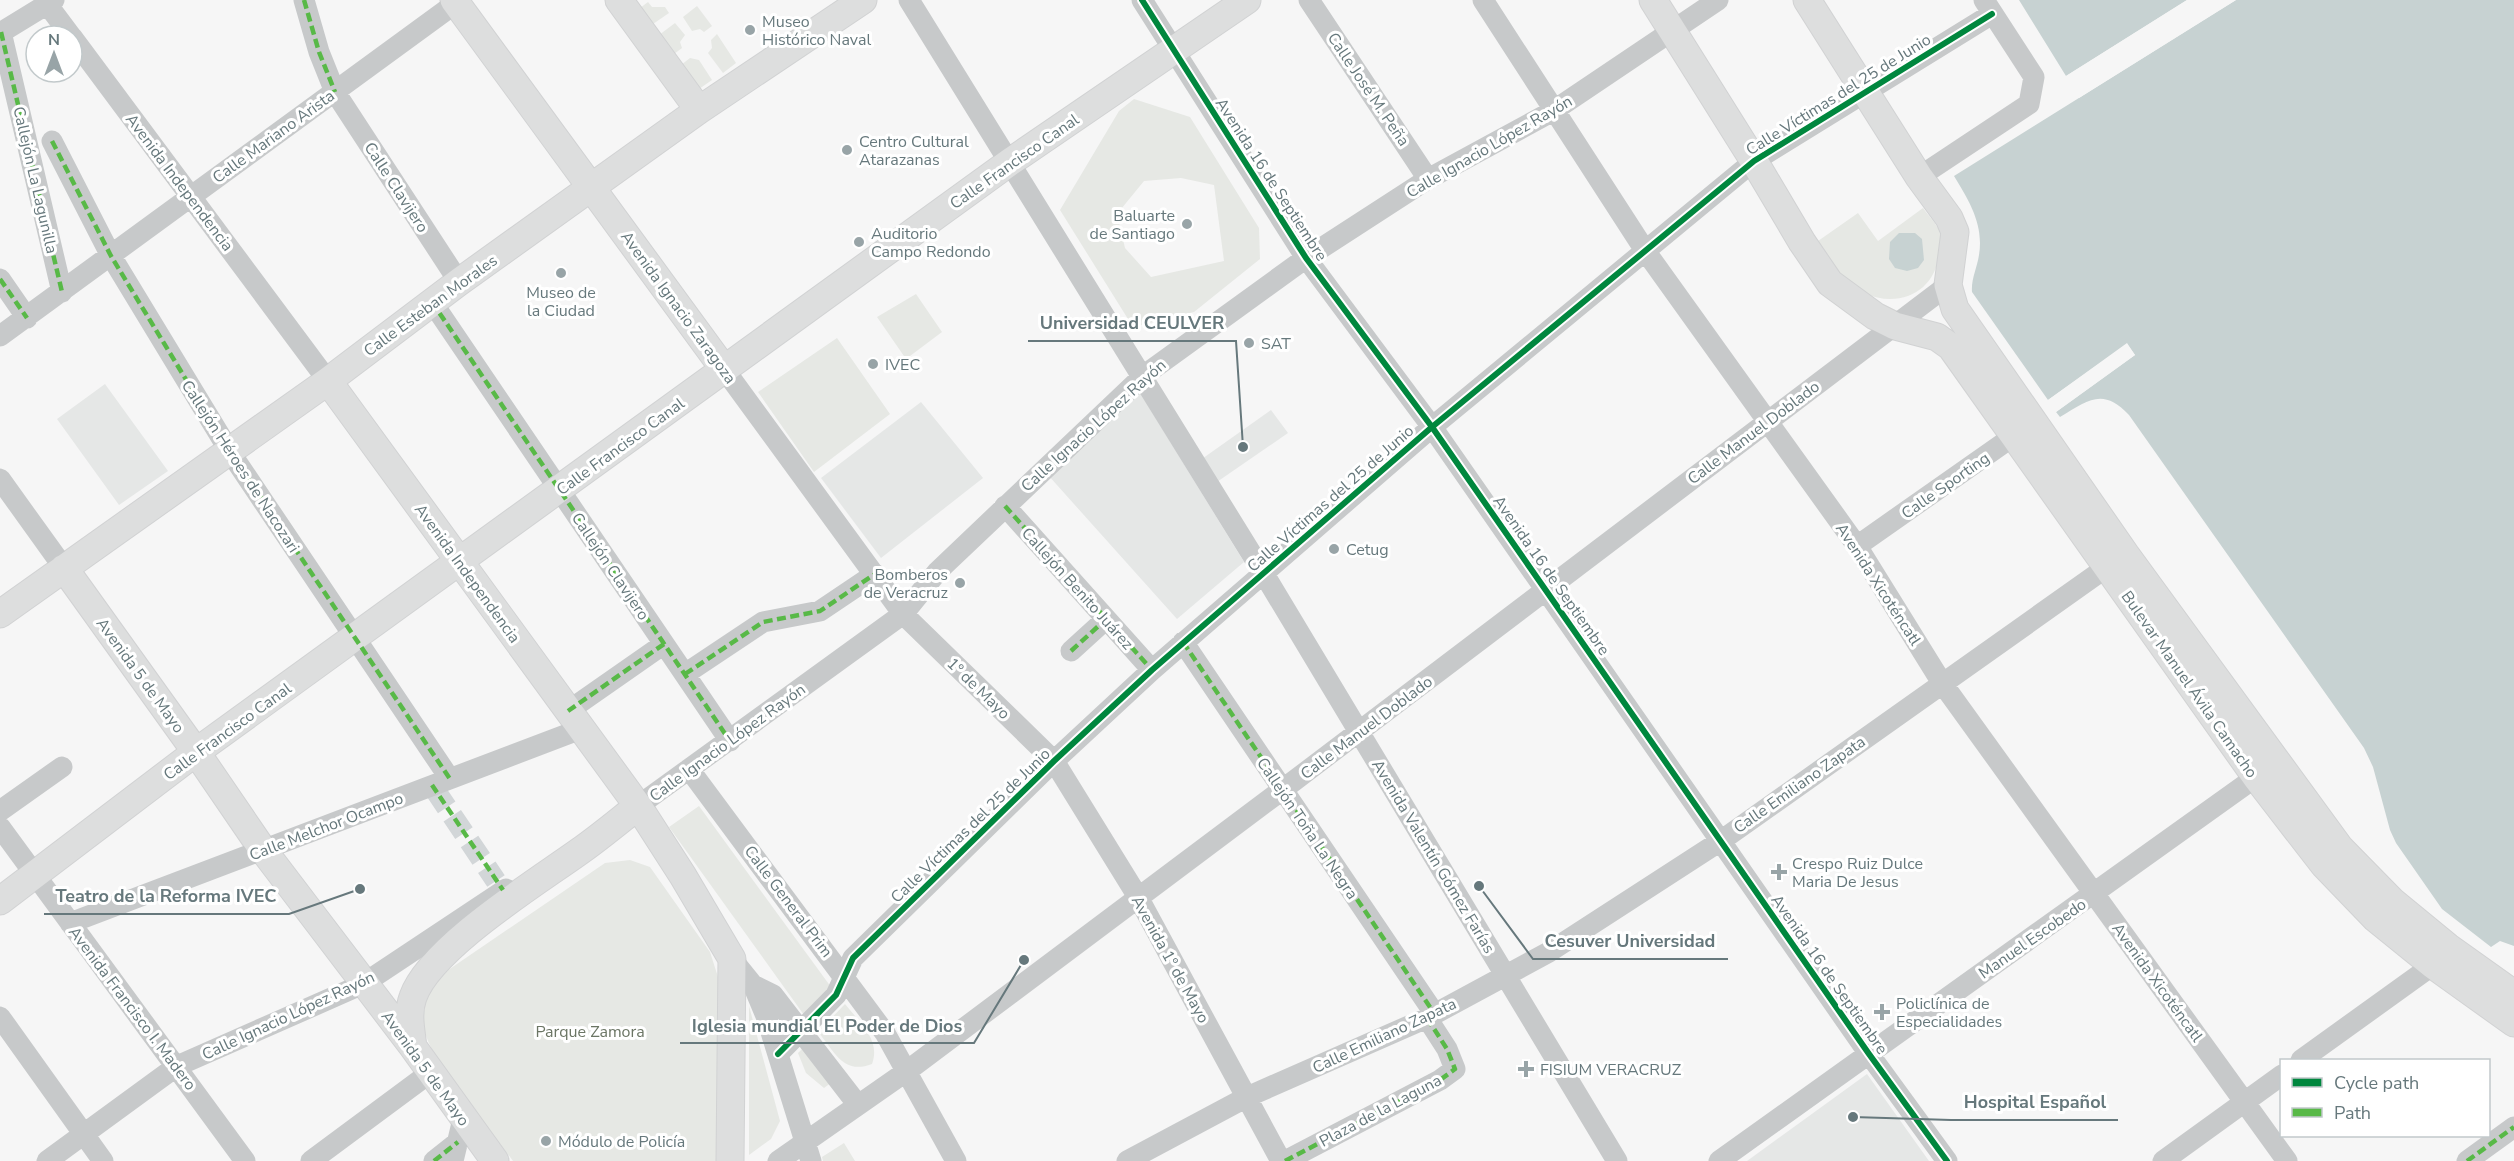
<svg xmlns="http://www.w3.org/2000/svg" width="2514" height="1161" viewBox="0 0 2514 1161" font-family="'Nunito Sans',sans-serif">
<rect width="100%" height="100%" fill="#f6f6f6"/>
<path fill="#e5e7e6" d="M105 384 168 471 119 505 57 419Z
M1139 391 1244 562 1177 619 1048 475Z
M921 402 983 478 881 558 821 478Z
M1271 410 1288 433 1214 484 1199 461Z
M1867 1074 1929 1161H1747Z"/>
<path fill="#e6e8e4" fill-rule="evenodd" d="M648 2 652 7H665L669 13 653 24 640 8Z
M697 6 712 26 704 32 700 29 692 31 683 17Z
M675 23 685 35 680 42 682 48 674 54 659 35Z
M717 34 736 63 723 73 708 53 712 48 711 40Z
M690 58 699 60 712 80 699 89 681 65Z
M1134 99 1190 117 1259 228 1260 259 1194 312 1133 327 1060 210 1119 111ZM1181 178 1214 185 1224 261 1151 277 1125 248 1117 214 1144 181Z
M1923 208C1928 215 1936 223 1939 231 1942 238 1940 246 1939 254 1935 292 1899 309 1864 293 1843 283 1831 259 1818 241L1858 213 1878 241Z
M916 294 942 332 906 359 877 317Z
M837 338 890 414 814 472 758 392Z
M699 806 831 987 804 1015 669 827Z
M630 860 650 867 710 952 718 977 721 1013V1161H513C491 1131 429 1060 424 1028 421 1010 428 995 435 979L605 863Z
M845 1004C860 1023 881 1040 872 1064 843 1075 835 1052 818 1032Z
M749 1006 780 1121 771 1139 749 1155Z
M805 1046 832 1082 824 1088 806 1073 798 1053Z
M844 1143 855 1161H823L822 1157Z"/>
<path fill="#c7d2d2" d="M2019 0H2187L2066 76Z
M2236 0H2514V946L2500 941 2491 947 2442 909 2396 843 2390 830 2373 767 2364 748 2129 415C2103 387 2088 400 2060 417L2056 412 2135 355 2127 344 2048 400 1972 292C1971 279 1977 268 1979 255 1984 224 1969 201 1954 176Z
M1899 233H1915L1922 239 1924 260 1918 268 1907 271 1895 268 1889 259 1890 242Z"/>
<path fill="#f6f6f6" d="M2187 0H2190L2068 79 2066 76Z
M2230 0H2236L2079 98 2078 95Z
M2127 343 2135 355 2056 412 2055 409 2131 354 2126 347 2050 402 2048 400Z"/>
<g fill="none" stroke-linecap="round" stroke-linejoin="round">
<path stroke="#d2d6d8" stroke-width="21" stroke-dasharray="21 10" stroke-linecap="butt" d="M435 790 496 881"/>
<defs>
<path id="major" d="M454 0 724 369
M619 0 699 110
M1653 0 1754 161 1802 242 1830 283 1875 316 1895 326 1937 337 1951 347 2256 777 2324 865 2375 918 2433 965 2514 1023
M1807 0 1919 177 1949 218 1955 232 1948 285 1955 309 2126 555 2340 848 2392 901 2448 947 2514 994
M328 381 638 806 683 876 732 959 730 1161
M64 568 196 752 263 850 413 1047 495 1161
M0 614 328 381 459 282 699 110 863 0
M0 901 196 752 1010 162 1247 0
M413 1047C411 1030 407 1013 413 997 430 948 537 882 580 851 600 837 619 821 638 806"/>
</defs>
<use href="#major" stroke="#d1d2d3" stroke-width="29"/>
<path stroke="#c7c9ca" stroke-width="21" d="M44 0 71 36
M304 0 319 52 335 92 459 282
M909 0 1264 574 1617 1161
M1142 0 1306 258 1432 427 1869 1054 1947 1161
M1309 0 1428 179
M1483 0 1646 252 1857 546 1942 683 2287 1161
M1 32 62 292
M0 33 54 0
M72 37 328 381
M52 141 111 256 230 452 450 779
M1919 177 2029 104 2034 77 1984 0
M0 279 27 318
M432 302 730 741
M0 336 460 0
M724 369 903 614 1054 761 1138 897 1281 1161
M0 479 64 568
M1005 506 1152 670
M1857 546 2025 428
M1183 642 1434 1013
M1071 651 1105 620
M685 674 763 622 820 611 875 574
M568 711 664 644
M689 769 885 1033 956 1161
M638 806 903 614 938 571 1143 376 1306 258 1428 179 1553 111 1718 0
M0 811 62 767
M0 827 245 1161
M70 923 581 729
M732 959 753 985 766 1016 811 1161
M753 985 773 995 858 1105
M0 1017 103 1161
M778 1054 836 995 853 958 1054 761 1152 670 1432 427 1754 161 1992 14
M2301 1060 2433 965
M47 1161 177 1066 363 984 506 889
M311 1161 431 1072
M434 1161 458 1142
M453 1161 463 1119
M778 1161 907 1071 1282 790 1948 285
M1127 1161 1247 1097 1427 1018 1549 952 1722 840 2107 567
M1285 1161 1440 1080 1455 1069 1447 1049 1427 1018
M1719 1161 2256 777
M2163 1161 2282 1075
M2467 1161 2514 1127"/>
<use href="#major" stroke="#dddede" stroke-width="27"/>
<path stroke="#58b947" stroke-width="4.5" stroke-dasharray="9 4.5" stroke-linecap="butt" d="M304 0 319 52 335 92
M1 32 62 292
M52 141 111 256 230 452 450 779
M0 279 27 318
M432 302 730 741
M1005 506 1152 670
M1183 642 1434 1013
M1071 651 1105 620
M685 674 763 622 820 611 875 574
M568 711 664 644
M432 785 503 890
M434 1161 458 1142
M1285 1161 1440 1080 1455 1069 1447 1049 1427 1018
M2467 1161 2514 1127"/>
<defs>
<path id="cycleway" d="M1142 0 1306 258 1432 427 1869 1054 1947 1161
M778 1054 836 995 853 958 1054 761 1152 670 1432 427 1754 161 1992 14"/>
</defs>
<use href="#cycleway" stroke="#fff" stroke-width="10"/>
<use href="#cycleway" stroke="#00873e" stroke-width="6"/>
</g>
<g fill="#98a4a7" stroke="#fff" stroke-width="2">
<circle cx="750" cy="30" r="6"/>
<circle cx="847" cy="150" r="6"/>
<circle cx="1187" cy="224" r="6"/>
<circle cx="859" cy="242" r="6"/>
<circle cx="561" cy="273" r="6"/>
<circle cx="1249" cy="343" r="6"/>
<circle cx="873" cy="364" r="6"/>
<circle cx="1334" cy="549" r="6"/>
<circle cx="960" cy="583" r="6"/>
<path d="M1776 863h6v6h6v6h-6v6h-6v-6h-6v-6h6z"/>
<path d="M1879 1003h6v6h6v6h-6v6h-6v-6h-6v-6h6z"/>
<path d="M1523 1060h6v6h6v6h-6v6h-6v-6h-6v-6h6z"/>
<circle cx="546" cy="1141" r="6"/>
</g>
<g text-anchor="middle" stroke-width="6" stroke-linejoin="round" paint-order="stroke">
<g font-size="16" fill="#66787c" stroke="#fff" text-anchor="start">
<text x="762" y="27">Museo<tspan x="762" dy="18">Histórico Naval</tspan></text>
<text x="859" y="147">Centro Cultural<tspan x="859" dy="18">Atarazanas</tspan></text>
<text x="1175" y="221" text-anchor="end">Baluarte<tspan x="1175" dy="18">de Santiago</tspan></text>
<text x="871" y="239">Auditorio<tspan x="871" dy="18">Campo Redondo</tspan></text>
<text x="561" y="298" text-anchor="middle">Museo de<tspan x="561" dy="18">la Ciudad</tspan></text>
<text x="1261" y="349">SAT</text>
<text x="885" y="370">IVEC</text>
<text x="1346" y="555">Cetug</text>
<text x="948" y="580" text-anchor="end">Bomberos<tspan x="948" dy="18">de Veracruz</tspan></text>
<text x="1792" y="869">Crespo Ruiz Dulce<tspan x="1792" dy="18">Maria De Jesus</tspan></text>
<text x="1896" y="1009">Policlínica de<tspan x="1896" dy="18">Especialidades</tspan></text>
<text x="1540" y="1075">FISIUM VERACRUZ</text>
<text x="558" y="1147">Módulo de Policía</text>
</g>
<g font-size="16" fill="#66787c" stroke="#fff">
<text transform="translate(1369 89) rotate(56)" y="6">Calle José M. Peña</text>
<text transform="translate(1838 94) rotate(-32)" y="6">Calle Víctimas del 25 de Junio</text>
<text transform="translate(273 136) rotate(-36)" y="6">Calle Mariano Arista</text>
<text transform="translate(1489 146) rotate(-30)" y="6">Calle Ignacio López Rayón</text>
<text transform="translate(1014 161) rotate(-35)" y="6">Calle Francisco Canal</text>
<text transform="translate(1272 179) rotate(57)" y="6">Avenida 16 de Septiembre</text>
<text transform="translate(36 180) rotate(77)" y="6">Callejón La Lagunilla</text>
<text transform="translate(180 182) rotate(53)" y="6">Avenida Independencia</text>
<text transform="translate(397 187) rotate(57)" y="6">Calle Clavijero</text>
<text transform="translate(430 305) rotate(-36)" y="6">Calle Esteban Morales</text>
<text transform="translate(679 307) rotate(54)" y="6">Avenida Ignacio Zaragoza</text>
<text transform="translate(1093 425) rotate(-42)" y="6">Calle Ignacio López Rayón</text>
<text transform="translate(1753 432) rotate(-37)" y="6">Calle Manuel Doblado</text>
<text transform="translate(620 446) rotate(-36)" y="6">Calle Francisco Canal</text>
<text transform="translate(241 466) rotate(57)" y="6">Callejón Héroes de Nacozari</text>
<text transform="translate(1945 485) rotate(-35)" y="6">Calle Sporting</text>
<text transform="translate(1330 498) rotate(-41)" y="6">Calle Víctimas del 25 de Junio</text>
<text transform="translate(611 566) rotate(56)" y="6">Callejón Clavijero</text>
<text transform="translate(468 573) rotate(54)" y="6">Avenida Independencia</text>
<text transform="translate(1552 575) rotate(55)" y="6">Avenida 16 de Septiembre</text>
<text transform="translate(1879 584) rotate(57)" y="6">Avenida Xicoténcatl</text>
<text transform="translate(1078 588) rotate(48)" y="6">Callejón Benito Juárez</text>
<text transform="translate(141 675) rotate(54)" y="6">Avenida 5 de Mayo</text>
<text transform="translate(2190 684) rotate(55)" y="6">Bulevar Manuel Ávila Camacho</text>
<text transform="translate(979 688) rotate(44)" y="6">1º de Mayo</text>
<text transform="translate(1366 727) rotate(-37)" y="6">Calle Manuel Doblado</text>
<text transform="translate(227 731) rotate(-36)" y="6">Calle Francisco Canal</text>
<text transform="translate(727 742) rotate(-36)" y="6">Calle Ignacio López Rayón</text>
<text transform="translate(1799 784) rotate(-35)" y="6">Calle Emiliano Zapata</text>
<text transform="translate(970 825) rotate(-44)" y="6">Calle Víctimas del 25 de Junio</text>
<text transform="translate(326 826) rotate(-21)" y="6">Calle Melchor Ocampo</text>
<text transform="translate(1308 828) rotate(56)" y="6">Callejón Toña La Negra</text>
<text transform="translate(1434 856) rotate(59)" y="6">Avenida Valentín Gómez Farías</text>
<text transform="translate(789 901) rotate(53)" y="6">Calle General Prim</text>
<text transform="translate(2032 938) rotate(-35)" y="6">Manuel Escobedo</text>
<text transform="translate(1171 959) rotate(61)" y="6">Avenida 1º de Mayo</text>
<text transform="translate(1830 974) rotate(55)" y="6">Avenida 16 de Septiembre</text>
<text transform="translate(2158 982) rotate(54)" y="6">Avenida Xicoténcatl</text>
<text transform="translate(133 1008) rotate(53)" y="6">Avenida Francisco I. Madero</text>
<text transform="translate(288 1015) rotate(-25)" y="6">Calle Ignacio López Rayón</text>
<text transform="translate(1384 1035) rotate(-25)" y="6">Calle Emiliano Zapata</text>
<text transform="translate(426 1068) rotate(54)" y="6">Avenida 5 de Mayo</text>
<text transform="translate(1380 1110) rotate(-28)" y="6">Plaza de la Laguna</text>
</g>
<g font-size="16" fill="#6b7564" stroke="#fff">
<text x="590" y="1037">Parque Zamora</text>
</g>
</g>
<path fill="none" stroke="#66787c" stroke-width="2" d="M1243 447L1236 341H1028M360 889L289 914H44M1479 886L1533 959H1728M1024 960L974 1043H680M1853 1117L1951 1120H2118"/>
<g fill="#66787c" stroke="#fff" stroke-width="2">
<circle cx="1243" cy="447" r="6"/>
<circle cx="360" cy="889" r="6"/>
<circle cx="1479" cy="886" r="6"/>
<circle cx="1024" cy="960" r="6"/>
<circle cx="1853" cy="1117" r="6"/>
</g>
<g font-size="18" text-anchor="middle" font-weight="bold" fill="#66787c" stroke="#fff" stroke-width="6" stroke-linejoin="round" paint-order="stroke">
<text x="1132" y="329">Universidad CEULVER</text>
<text x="166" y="902">Teatro de la Reforma IVEC</text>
<text x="1630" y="947">Cesuver Universidad</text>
<text x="827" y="1032">Iglesia mundial El Poder de Dios</text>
<text x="2035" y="1108">Hospital Español</text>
</g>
<rect x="2280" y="1059" width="210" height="78" fill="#ffffff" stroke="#c2c9cb" stroke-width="1.5"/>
<rect x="2292" y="1078" width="30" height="9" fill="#00873e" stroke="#c2c9cb" stroke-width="1.5"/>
<text x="2334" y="1089" font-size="18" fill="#66787c">Cycle path</text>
<rect x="2292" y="1108" width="30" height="9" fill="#58b947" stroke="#c2c9cb" stroke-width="1.5"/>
<text x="2334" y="1119" font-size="18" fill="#66787c">Path</text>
<g transform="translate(54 54)"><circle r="28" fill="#ffffff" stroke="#c2c9cb" stroke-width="1.5"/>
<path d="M0-4.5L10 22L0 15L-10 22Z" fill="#98a4a7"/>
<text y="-9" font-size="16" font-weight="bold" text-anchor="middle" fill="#66787c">N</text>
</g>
</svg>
